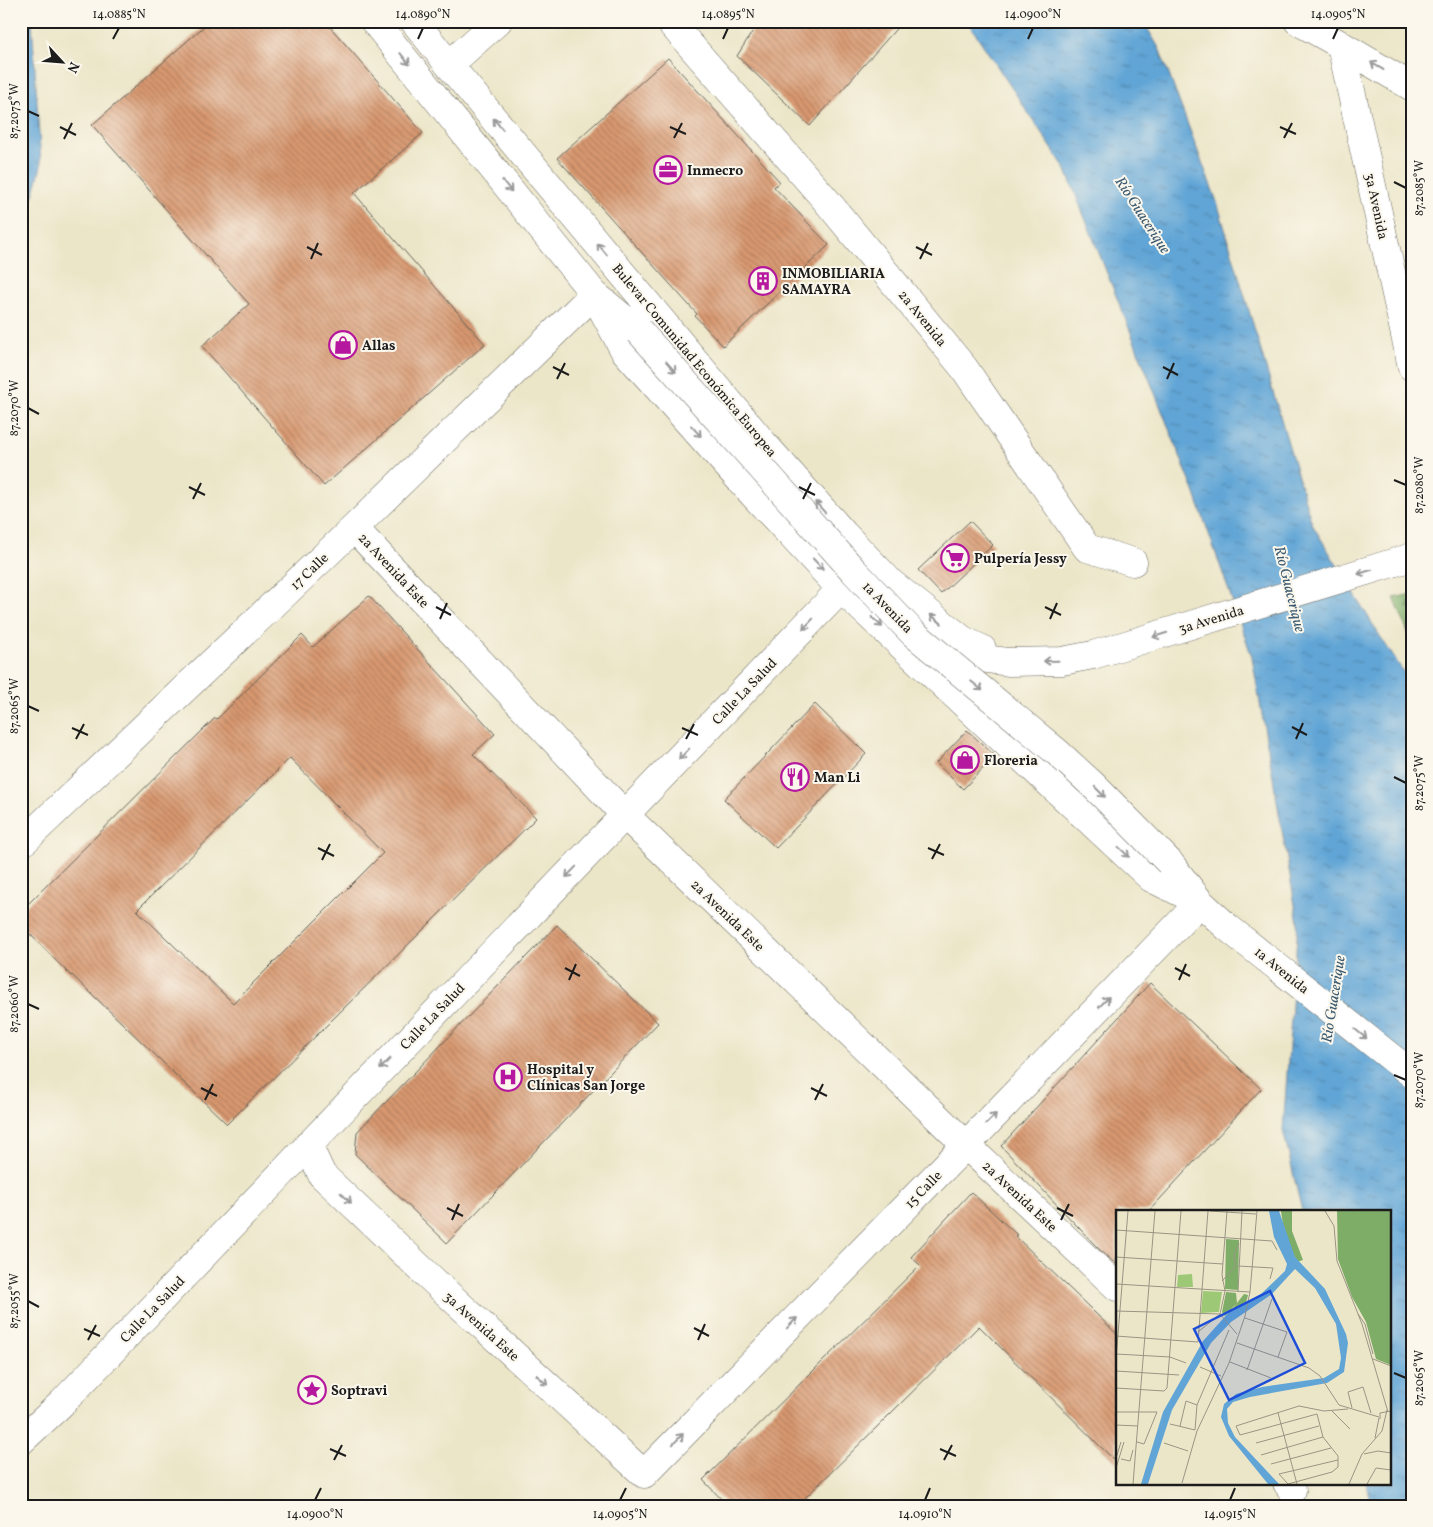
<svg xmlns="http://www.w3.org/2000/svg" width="1433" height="1527" viewBox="0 0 1433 1527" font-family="Vollkorn,serif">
<defs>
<pattern id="forest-firs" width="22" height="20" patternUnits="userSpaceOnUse" patternTransform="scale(1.25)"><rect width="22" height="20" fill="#7ead67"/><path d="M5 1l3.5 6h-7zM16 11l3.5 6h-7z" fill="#668c54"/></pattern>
<pattern id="water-ripples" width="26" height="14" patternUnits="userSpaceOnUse" patternTransform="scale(1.25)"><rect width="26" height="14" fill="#61a5d6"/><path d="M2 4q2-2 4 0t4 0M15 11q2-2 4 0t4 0" fill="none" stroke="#4f86ad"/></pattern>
<pattern id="building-back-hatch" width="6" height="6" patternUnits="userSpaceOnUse" patternTransform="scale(1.25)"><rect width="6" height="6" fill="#d89870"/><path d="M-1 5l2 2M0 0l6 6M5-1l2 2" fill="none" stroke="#ae7b5b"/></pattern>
</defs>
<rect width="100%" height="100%" fill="#fbf7ec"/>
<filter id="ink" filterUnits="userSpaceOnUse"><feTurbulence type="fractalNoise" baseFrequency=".02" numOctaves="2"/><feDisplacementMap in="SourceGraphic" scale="10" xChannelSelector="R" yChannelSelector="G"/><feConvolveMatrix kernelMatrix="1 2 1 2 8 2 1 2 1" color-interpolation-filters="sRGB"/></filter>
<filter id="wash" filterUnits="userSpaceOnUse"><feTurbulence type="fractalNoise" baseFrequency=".0096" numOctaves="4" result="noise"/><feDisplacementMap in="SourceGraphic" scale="20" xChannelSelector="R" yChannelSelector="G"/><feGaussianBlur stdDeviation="1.12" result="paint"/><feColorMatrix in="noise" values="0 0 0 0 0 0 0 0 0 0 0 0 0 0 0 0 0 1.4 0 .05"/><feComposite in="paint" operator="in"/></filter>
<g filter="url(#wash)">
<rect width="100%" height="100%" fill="#ece6c9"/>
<path fill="url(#forest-firs)" stroke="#4d6442" d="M1412 594V642L1394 598Z"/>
<path fill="url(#water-ripples)" stroke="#3e6079" d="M21 21H32L41 166 21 244Z
M967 21H1143L1159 48 1217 202 1312 524 1378 633 1412 685V1506H1371L1366 1483H1389V1211H1302L1283 1130 1298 922 1252 657 1194 491 1065 168Z"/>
<g id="blocks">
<path fill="url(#building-back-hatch)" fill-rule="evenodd" d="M210 21H325L423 133 354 193 485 344 324 486 202 346 249 304 92 125Z
M759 21H903L810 126 737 56Z
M668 58 780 182 774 187 829 245 723 346 695 316 697 314 557 158Z
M970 521 993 545 941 594 918 570Z
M369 596 495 734 473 754 536 818 227 1124 72 975 71 976 21 925V911L215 718 217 719 302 635 313 647ZM290 758 383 853 233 1003 137 910Z
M815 704 866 754 776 848 724 799Z
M967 730 995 756 963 789 936 763Z
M557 925 658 1023 447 1243 355 1154 357 1132Z
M1150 983 1261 1089 1149 1211H1117V1265L1099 1249 1001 1146Z
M971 1192 1017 1235 1015 1236 1117 1334V1463L979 1326 797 1506H728L703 1480 920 1265 911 1257Z"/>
</g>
</g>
<g filter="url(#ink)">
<use href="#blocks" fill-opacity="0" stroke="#656359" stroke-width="1"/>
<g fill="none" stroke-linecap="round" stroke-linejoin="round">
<defs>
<path id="minor" d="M669 21 825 199 964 368 1087 548 1133 562
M1298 21 1341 45 1412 87
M1341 45 1412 367
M449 65 498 21
M354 528 626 816 966 1145 1117 1287
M21 844 354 528 594 294 624 350 749 490 841 589 1151 878 1200 902
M1287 1483 1292 1490"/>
<path id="major" d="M374 21 594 294 639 331
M414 21 449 65 764 444 844 534 891 583 963 640 982 649
M930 638 938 645 958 655 1008 662 1062 661 1093 655 1412 557
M1169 862 1200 902 1227 927 1412 1074
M308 1145 322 1175 437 1284 644 1474 966 1145 1200 902
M21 1441 62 1403C321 1131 582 861 841 589 861 585 867 583 883 597"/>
</defs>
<use href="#minor" stroke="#656359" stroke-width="29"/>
<use href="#major" stroke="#656359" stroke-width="29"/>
<use href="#minor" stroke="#fff" stroke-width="28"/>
<use href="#major" stroke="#fff" stroke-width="28"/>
<defs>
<path id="major-bridge" d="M639 331 853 570 913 633 1058 753 1094 786 1169 862"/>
</defs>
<use href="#major-bridge" stroke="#656359" stroke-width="29" stroke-linecap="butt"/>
<use href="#major-bridge" stroke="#fff" stroke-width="28"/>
</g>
<defs><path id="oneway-shaft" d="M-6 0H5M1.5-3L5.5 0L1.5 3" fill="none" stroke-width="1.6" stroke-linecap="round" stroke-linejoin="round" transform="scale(1.25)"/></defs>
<g stroke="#999">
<use href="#oneway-shaft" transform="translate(405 59) rotate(51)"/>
<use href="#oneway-shaft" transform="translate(1377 66) rotate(-149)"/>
<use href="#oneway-shaft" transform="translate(498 124) rotate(-130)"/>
<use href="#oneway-shaft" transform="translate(507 186) rotate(51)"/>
<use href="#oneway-shaft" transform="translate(602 249) rotate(-130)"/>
<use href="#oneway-shaft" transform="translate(671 367) rotate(48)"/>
<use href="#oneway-shaft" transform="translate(696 431) rotate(48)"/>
<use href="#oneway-shaft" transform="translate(820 507) rotate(-132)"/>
<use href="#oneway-shaft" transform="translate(818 564) rotate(47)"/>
<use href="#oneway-shaft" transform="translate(1365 572) rotate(163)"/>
<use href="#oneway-shaft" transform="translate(936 619) rotate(-142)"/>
<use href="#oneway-shaft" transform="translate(877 622) rotate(43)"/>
<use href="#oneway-shaft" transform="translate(808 624) rotate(134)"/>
<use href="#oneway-shaft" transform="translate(1160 635) rotate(163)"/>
<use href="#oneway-shaft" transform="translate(1051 661) rotate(179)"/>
<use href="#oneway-shaft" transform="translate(977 686) rotate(39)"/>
<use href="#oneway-shaft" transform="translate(684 754) rotate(134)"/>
<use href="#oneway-shaft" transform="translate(1100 792) rotate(45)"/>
<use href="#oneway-shaft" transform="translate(1124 852) rotate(43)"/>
<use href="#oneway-shaft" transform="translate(571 872) rotate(134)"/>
<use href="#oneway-shaft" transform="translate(1104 1002) rotate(-46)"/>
<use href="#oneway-shaft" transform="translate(1361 1034) rotate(39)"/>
<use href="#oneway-shaft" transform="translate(385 1064) rotate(134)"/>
<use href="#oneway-shaft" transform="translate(991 1119) rotate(-46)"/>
<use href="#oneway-shaft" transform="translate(346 1198) rotate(44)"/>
<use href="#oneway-shaft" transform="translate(792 1323) rotate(-46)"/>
<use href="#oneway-shaft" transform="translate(542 1380) rotate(42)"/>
<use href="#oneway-shaft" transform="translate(678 1439) rotate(-46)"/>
</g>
</g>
<path fill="none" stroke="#1c1c1c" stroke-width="2" d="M113 39 119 28M418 39 423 28M723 39 728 28M1028 39 1033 28M1333 39 1338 28M28 111 39 116M60 127 76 135M670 127 686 134M1280 127 1296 134M674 138 682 123M1284 138 1292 123M64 139 72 123M1394 182 1406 188M307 247 322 255M916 247 932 255M311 259 318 243M920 259 928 243M553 367 569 375M1163 367 1178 375M557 379 565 363M1167 379 1174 363M28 408 39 414M1394 480 1406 485M189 487 205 495M799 487 815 495M193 499 201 483M803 499 811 483M436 607 451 615M1045 607 1061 615M440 619 447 603M1050 619 1057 603M28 706 39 711M1292 727 1307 735M72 728 88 735M682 728 698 735M76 739 84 724M686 739 694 724M1296 739 1303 723M1394 777 1406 783M318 848 334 856M928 848 944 855M932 859 940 844M322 860 330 844M565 968 580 976M1175 968 1190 976M569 980 576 964M1179 980 1186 964M28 1004 39 1009M1394 1075 1406 1080M201 1088 217 1096M811 1088 827 1096M205 1100 213 1084M815 1100 823 1084M447 1208 463 1216M1057 1208 1073 1216M452 1220 459 1204M1061 1220 1069 1204M28 1301 39 1307M694 1328 709 1336M84 1329 100 1336M88 1340 96 1325M698 1340 705 1324M1394 1373 1406 1378M330 1449 346 1456M940 1449 956 1456M334 1460 342 1445M944 1460 952 1445M315 1500 321 1488M620 1500 626 1488M925 1500 930 1488M1230 1500 1235 1488"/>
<defs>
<symbol id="office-ring" viewBox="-11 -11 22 22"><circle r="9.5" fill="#fbf7ec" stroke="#b5179e" stroke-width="1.5"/><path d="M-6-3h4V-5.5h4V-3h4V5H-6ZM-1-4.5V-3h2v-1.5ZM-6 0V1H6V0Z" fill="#b5179e"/></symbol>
<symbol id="building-ring" viewBox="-11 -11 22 22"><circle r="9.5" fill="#fbf7ec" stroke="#b5179e" stroke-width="1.5"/><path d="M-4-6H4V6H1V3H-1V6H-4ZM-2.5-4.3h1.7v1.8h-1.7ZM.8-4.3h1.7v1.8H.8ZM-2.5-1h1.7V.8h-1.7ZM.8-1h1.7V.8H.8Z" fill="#b5179e"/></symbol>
<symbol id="shop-ring" viewBox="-11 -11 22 22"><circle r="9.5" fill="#fbf7ec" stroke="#b5179e" stroke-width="1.5"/><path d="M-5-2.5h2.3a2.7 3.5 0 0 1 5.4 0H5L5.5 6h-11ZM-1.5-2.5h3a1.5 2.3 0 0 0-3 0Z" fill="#b5179e"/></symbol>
<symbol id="supermarket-ring" viewBox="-11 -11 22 22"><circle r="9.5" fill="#fbf7ec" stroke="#b5179e" stroke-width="1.5"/><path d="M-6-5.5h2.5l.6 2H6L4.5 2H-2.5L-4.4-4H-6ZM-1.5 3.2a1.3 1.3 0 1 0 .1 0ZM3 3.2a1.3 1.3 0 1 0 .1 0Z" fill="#b5179e"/></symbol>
<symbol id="restaurant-ring" viewBox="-11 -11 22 22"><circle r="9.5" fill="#fbf7ec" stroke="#b5179e" stroke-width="1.5"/><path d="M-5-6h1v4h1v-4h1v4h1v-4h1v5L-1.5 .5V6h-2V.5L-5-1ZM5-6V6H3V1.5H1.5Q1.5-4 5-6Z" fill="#b5179e"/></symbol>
<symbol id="hospital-ring" viewBox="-11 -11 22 22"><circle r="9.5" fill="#fbf7ec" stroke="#b5179e" stroke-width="1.5"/><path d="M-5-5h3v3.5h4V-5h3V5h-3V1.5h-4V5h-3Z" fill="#b5179e"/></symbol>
<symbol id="sight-ring" viewBox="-11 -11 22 22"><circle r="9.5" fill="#fbf7ec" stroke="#b5179e" stroke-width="1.5"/><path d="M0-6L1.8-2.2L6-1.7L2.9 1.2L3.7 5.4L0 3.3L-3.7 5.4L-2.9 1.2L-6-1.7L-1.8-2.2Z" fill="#b5179e"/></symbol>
</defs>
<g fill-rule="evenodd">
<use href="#office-ring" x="652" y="154" width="32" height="32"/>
<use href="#building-ring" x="747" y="265" width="32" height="32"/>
<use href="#shop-ring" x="327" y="329" width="32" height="32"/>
<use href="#supermarket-ring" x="939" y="542" width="32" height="32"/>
<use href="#shop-ring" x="949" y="744" width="32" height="32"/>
<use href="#restaurant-ring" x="779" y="761" width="32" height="32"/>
<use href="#hospital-ring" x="492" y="1061" width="32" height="32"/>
<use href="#sight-ring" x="296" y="1374" width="32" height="32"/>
</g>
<g text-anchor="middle" stroke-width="4" stroke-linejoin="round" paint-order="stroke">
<g font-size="14" font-weight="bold" fill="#1c1c1c" stroke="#fbf7ec" text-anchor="start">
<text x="687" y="175">Inmecro</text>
<text x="782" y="278">INMOBILIARIA<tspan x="782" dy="16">SAMAYRA</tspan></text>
<text x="362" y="350">Allas</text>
<text x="974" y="563">Pulpería Jessy</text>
<text x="984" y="765">Floreria</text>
<text x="814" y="782">Man Li</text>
<text x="527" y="1074">Hospital y<tspan x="527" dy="16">Clínicas San Jorge</tspan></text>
<text x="331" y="1395">Soptravi</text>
</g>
<g font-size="14" fill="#1c1c1c" stroke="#fbf7ec">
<text transform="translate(1377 206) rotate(78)" y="5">3a Avenida</text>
<text transform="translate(923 318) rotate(51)" y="5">2a Avenida</text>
<text transform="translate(695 360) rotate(50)" y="5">Bulevar Comunidad Económica Europea</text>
<text transform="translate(394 570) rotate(47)" y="5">2a Avenida Este</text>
<text transform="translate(309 571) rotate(-44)" y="5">17 Calle</text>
<text transform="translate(888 607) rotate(46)" y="5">1a Avenida</text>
<text transform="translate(1211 619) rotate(-17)" y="5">3a Avenida</text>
<text transform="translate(744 691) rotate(-46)" y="5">Calle La Salud</text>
<text transform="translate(728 915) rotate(44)" y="5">2a Avenida Este</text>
<text transform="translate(1282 970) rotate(39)" y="5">1a Avenida</text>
<text transform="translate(432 1016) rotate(-46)" y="5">Calle La Salud</text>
<text transform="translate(923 1189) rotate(-46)" y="5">15 Calle</text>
<text transform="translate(1020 1196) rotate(43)" y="5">2a Avenida Este</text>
<text transform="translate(152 1309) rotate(-46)" y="5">Calle La Salud</text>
<text transform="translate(482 1326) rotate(42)" y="5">3a Avenida Este</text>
</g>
<g font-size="15" font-style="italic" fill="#3b5a70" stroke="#fbf7ec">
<text transform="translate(1143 215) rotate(57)" y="5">Río Guacerique</text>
<text transform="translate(1290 589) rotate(76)" y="5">Río Guacerique</text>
<text transform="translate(1333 999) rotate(-81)" y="5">Río Guacerique</text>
</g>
</g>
<g transform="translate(1116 1210)">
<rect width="275" height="275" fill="#ece6c9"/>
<path d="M76 64 77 77H61L62 65Z" fill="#9dc976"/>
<path d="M165 1H176V21L187 50 181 52 168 21ZM221 1H275V155L260 149 250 112 236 87 222 49ZM110 29 123 30 122 80 109 79ZM110 82 120 83 121 93 128 84 132 85 130 93 114 106H111L121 93 109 106 106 102Z" fill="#7ead67"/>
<path d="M87 81 106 82 103 102 85 103Z" fill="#9dc976"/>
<path d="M153 1H163L179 47 209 79 230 124 232 133 228 162 211 173 134 187 117 192 111 199 112 213 119 227 163 274H152L113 226 105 207 108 194 120 184 146 177 208 168 223 159 225 148 220 114 199 78 179 59 156 84 115 112 95 133 56 200 32 274H25L47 202 87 131 114 101 145 84 169 61 171 54 158 27Z" fill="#61a5d6"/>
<path fill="none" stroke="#999584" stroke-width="1" d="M94 1 140 4M111 1 106 65 109 81 104 104 121 124M209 1 218 16 221 51 246 114 272 202M0 20 156 31 161 40M0 47 107 54M122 56 157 58 154 69M106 71 120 56 118 45 123 33M0 74 134 82M122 82 126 1M0 101 104 104M242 104 249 114 257 144M129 108 171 122 162 147M82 122 104 104M0 126 82 132 92 1M121 133 193 158 204 166 223 195 263 207M0 144 54 147 70 153M0 149 12 1M257 149 275 156M114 152 155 168M84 157 105 166M131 160 156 89M0 161 63 165M0 178 48 181 51 178 65 1M236 198 232 182 247 177 255 203M216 201 234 219M0 202H41L28 234 21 232M162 203 181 274M201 204 124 225 120 216 183 196 208 201 232 199M201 204 207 227 222 246V257L216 262 172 274 163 264 222 250M264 209V203L275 201M54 214 79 220 81 195 113 120M0 215 22 216M64 216 70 191 81 195M259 228 263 208M48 233 72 241M140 233 203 216M248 244 262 241 275 243M145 245 207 227M0 248 5 232M5 249 14 251 17 240M155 254 215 238M0 258 8 232M66 273 81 221 113 153 129 106 134 82 141 1M17 274 39 1M233 274 246 244 266 221 271 200M251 274 260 258 275 260"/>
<path fill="#1d4ed8" fill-opacity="0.15" stroke="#1d4ed8" stroke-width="2.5" d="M154 81 189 153 113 190 78 119Z"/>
<rect width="275" height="275" fill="none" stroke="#1c1c1c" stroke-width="2.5"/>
</g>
<rect width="1433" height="1527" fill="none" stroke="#fbf7ec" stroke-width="55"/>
<g transform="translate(62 62) rotate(116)" stroke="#fbf7ec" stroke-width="4" paint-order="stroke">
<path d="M0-4L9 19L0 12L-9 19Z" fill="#1c1c1c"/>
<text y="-8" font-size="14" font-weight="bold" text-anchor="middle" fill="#1c1c1c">N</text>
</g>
<rect x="28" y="28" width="1378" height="1472" fill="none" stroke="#1c1c1c" stroke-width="2"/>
<g font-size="12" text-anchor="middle" fill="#1c1c1c">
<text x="119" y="18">14.0885°N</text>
<text x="423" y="18">14.0890°N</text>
<text x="728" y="18">14.0895°N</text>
<text x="1033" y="18">14.0900°N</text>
<text x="1338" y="18">14.0905°N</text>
<text transform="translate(14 111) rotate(-90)" y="4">87.2075°W</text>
<text transform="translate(1419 188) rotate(-90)" y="4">87.2085°W</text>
<text transform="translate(14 408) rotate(-90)" y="4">87.2070°W</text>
<text transform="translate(1419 485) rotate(-90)" y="4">87.2080°W</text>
<text transform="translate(14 706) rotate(-90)" y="4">87.2065°W</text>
<text transform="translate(1419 783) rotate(-90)" y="4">87.2075°W</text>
<text transform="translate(14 1004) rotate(-90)" y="4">87.2060°W</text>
<text transform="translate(1419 1080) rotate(-90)" y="4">87.2070°W</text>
<text transform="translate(14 1301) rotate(-90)" y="4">87.2055°W</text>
<text transform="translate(1419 1378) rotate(-90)" y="4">87.2065°W</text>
<text x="315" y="1518">14.0900°N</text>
<text x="620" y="1518">14.0905°N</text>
<text x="925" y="1518">14.0910°N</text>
<text x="1230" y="1518">14.0915°N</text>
</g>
</svg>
